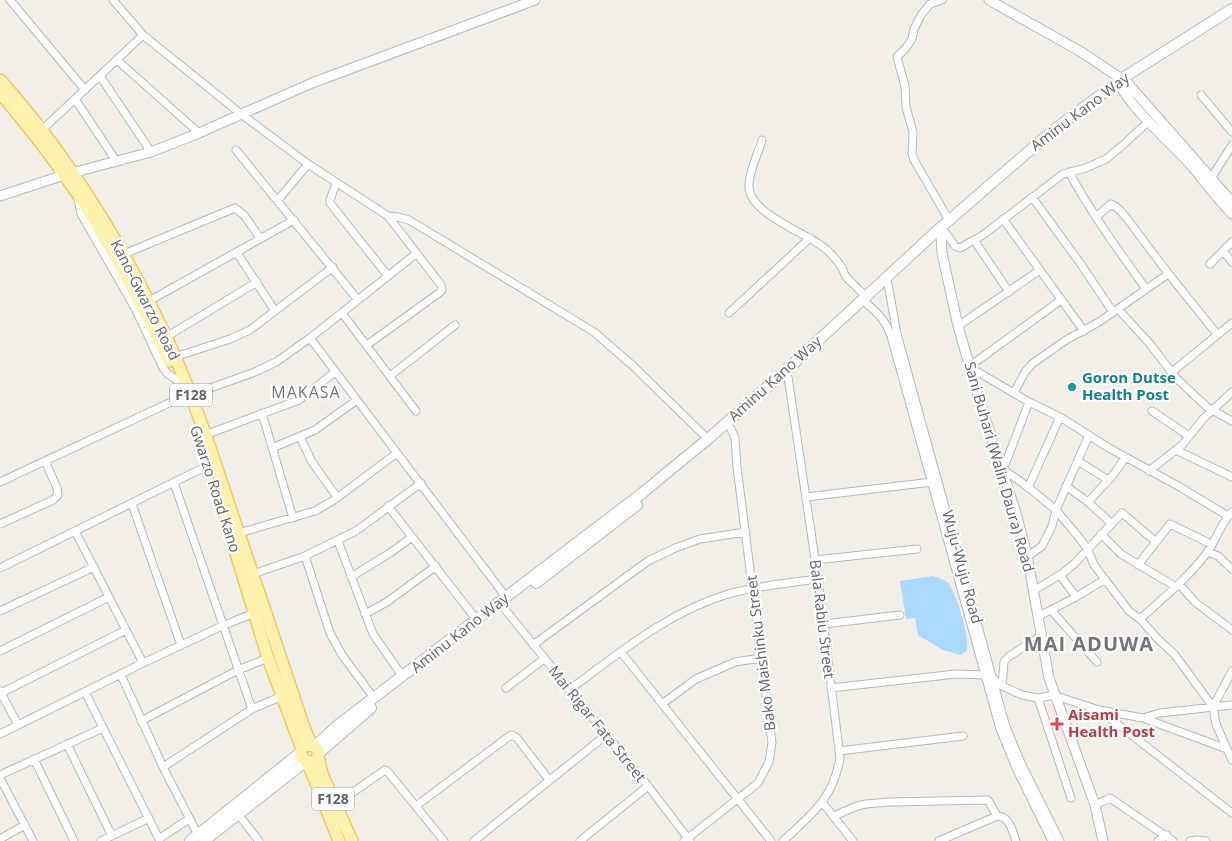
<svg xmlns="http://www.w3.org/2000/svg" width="1232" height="841" viewBox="0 0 1232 841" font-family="'Open Sans',sans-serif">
<rect width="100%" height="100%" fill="#f1efe8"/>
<path fill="#fce8e6" d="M1057 704 1070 741 1056 744 1044 706Z"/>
<path fill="#aadaff" d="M933 576C938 578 944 579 947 582 956 591 970 638 967 650L961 655 943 650 918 635 915 618 906 619 900 581Z"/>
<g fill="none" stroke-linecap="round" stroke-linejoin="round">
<defs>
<path id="minor" d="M10 0 85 90
M113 0 143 35 241 114 308 164 388 216 441 285 442 290 439 293 367 345
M942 0 930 4 921 15 914 29 912 39 906 48 897 57 905 86 906 107 913 132 912 153 914 160 949 220
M117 60 199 133
M100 76 151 152
M1201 95 1232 132
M75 99 117 162
M42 130 143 35
M762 140C758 154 750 169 749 184 746 214 809 233 827 250 832 255 839 262 842 268 844 271 844 275 847 278 853 284 860 290 866 297
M236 150 358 300
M1069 172C1091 213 1119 251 1146 289
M1210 180 1232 145
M336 183 330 200V203L388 276
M1032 197 1080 263 1113 312
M78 199 81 214 136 310 163 368 168 374 177 380
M278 200 308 164
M388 216 398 217 409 220 594 332 632 365 708 439
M1096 217 1111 204C1120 207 1129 222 1135 229 1161 265 1189 300 1217 334
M1003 219 1084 331
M945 232 955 246 960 248 983 235 1063 174 1086 168 1106 159 1123 145 1149 121
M974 240 1009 292
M1223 251 1232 262
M237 253 275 311
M124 254 235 208 244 215 260 238
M1210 264 1232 242
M888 284 897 334 1006 727 1022 765 1060 841
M149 301 294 220
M866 303C878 313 886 321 891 336L1000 729 1016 768 1052 841
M1118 309 1150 344 1176 378 1207 407 1232 421
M342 313 416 411
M729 313 810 238
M958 326 1040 270
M166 337 257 282
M310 338 506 597
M175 357 230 339 250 330 333 267
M970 366 1061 300
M971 368 1029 402 1060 417 1109 448 1180 487 1228 516
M1172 372 1232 323
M390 376 455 325
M1014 393 1025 372 1032 364 1066 340 1099 322 1168 274
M191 395 255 372 276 362 310 338 417 253
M1152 411 1189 436
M262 413 293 518
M205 435 299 400 335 372
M300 437 312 462 337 497
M272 448 315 430 357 400
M1176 450 1232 477
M1078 461 1108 480
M1001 468 1024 484 1056 510 1081 540 1088 550 1094 565 1129 611 1140 619 1157 638 1175 655 1213 707 1216 724 1232 760
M1003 470 1029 402
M1149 471 1182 445 1203 419 1232 392
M0 482 184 396
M174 483 252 709
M1066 486 1088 502 1112 524
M1028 488 1060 417
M806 497 932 482
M1088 502 1113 475 1125 458
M132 504 181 645
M388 506 476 619
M0 524 53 500 58 495 57 488 45 461
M75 531 143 663
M239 533 315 511 334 500 397 453
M1101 534 1121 554 1176 587
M338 541 373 634 403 677
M1208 552 1218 556 1232 569
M305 556 330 633 342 655 374 698
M1027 557 1042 546 1052 526 1056 510 1089 435
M815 560 917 549
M1138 565 1170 524 1211 544
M0 568 209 465
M253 574 305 556 356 531 421 483
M1060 575 1076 597 1104 580
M351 577 390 553 412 537
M1179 584 1195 602 1232 630
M1033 591 1063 573 1074 564 1122 513 1156 542
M503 607 648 786 690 841
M1051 610 1097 662
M0 611 94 567
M365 614 387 602 436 566
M1038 616 1049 611 1076 597
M1140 619C1163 598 1187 579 1206 554 1216 541 1219 526 1232 512
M824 624 900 615
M533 645 648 561 675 548 700 539 746 532
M0 651 109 597
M621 652 771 841
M121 675 163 767 198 835
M1002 686 1004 662 1008 657 1041 636
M506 688 544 659
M831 688 956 674 984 675 993 678 1002 686 1022 695 1038 698 1055 695
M569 690C618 654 668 612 728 594 757 586 788 583 818 579
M0 691 18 725
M85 692 160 841
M1 693 126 630
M1056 696 1099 710 1143 718 1227 749
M1038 698 1071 798
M662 704 696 679 735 662 761 658
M1213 707 1232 671
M1102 712 1232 813
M1143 718 1160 713 1232 705
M141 721 238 670 268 658
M0 734 143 663 222 626 254 613
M67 744 112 836
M839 751 963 736
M34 759 74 841
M163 767 252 709 282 696
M0 775 103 728
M0 778 33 841
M822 802 853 841
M336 804 385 770 388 772 444 841
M1095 805 1110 798 1173 841
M416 806 508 737 512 735 517 738 549 780
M238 814 259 841
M834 816 857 806 866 804 889 802 988 800 997 816
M0 839 25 825
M159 839 189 819
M101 841 149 818
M474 841 606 735
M580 841 648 786
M684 841 758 783 769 762 772 743 737 467 735 438 730 427
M783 841C812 814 833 799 840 758L818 579 788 377
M939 841 997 816C1010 816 1012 831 1016 841
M1158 841 1167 835
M1190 841 1197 840 1206 841"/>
<path id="tertiary" d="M989 0 1083 53 1117 76 1123 78 1232 202
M1117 76C1121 100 1172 144 1190 164 1204 181 1217 198 1232 214
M0 196 64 175 151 152 199 133 312 83 535 0
M941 235 942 253 958 326 979 399 1015 510 1027 555 1049 678 1095 805 1103 841"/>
<path id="secondary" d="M536 583 637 505
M315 746 338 725 641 494 708 439 782 374 939 229 1051 132 1123 78 1232 9
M319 753 371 708
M190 841 301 752
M204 841 305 762"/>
<path id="primary" d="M0 80C68 156 122 244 166 337 193 394 212 454 232 514 256 583 279 653 302 722L311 745
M0 93C27 124 53 158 77 193 113 246 141 304 169 361
M222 507 268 658 302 749
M318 757 322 774 352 841
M307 762H314L318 757V750L313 745 304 746 301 750V756L307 762 315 780 339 841"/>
</defs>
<use href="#minor" stroke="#b5b8bc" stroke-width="9"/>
<use href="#tertiary" stroke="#b5b8bc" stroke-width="11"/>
<use href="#secondary" stroke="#b6babf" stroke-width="12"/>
<use href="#primary" stroke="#f2c960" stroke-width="14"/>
<use href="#minor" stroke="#fff" stroke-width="7"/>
<use href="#tertiary" stroke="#fff" stroke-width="9"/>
<use href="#secondary" stroke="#fff" stroke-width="10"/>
<use href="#primary" stroke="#fff2af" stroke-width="11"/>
</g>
<circle fill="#0f9aa8" stroke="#fff" stroke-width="2" cx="1072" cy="387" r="5"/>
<path fill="#e0444e" stroke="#fff" stroke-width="2" d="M1054.5 716.5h5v5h5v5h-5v5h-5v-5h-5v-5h5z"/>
<g text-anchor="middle" stroke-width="4.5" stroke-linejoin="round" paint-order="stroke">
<g fill="#fff" stroke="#8f9295" stroke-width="1">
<rect x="170" y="383.5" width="42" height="23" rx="4"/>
<rect x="312" y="787.5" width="42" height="23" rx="4"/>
</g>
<g font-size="14" font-weight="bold" fill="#5f6368">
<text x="191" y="400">F128</text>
<text x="333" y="804">F128</text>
</g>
<g font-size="15" fill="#5f6368" stroke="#fff">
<text transform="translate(1080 112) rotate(-37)" y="5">Aminu Kano Way</text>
<text transform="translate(145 300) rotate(63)" y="5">Kano-Gwarzo Road</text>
<text transform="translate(775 379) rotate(-42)" y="5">Aminu Kano Way</text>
<text transform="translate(999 467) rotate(74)" y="5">Sani Buhari (Walin Daura) Road</text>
<text transform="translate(215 489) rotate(72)" y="5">Gwarzo Road Kano</text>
<text transform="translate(962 567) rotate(75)" y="5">Wuju-Wuju Road</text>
<text transform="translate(822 619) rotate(83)" y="5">Bala Rabiu Street</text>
<text transform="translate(460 633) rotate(-38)" y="5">Aminu Kano Way</text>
<text transform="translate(761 653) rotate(-97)" y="5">Bako Maishinku Street</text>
<text transform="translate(597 724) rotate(51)" y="5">Mai Rigar Fata Street</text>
</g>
<g font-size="15" font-weight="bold" fill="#0d838f" stroke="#fff" text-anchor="start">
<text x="1082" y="383">Goron Dutse<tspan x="1082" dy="17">Health Post</tspan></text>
</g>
<g font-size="15" font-weight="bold" fill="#be3a42" stroke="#fff" text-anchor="start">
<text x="1068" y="720">Aisami<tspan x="1068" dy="17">Health Post</tspan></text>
</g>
<g font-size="16" letter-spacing="1" fill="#70757a" stroke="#fff">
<text x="306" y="398">MAKASA</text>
</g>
<g font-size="20" font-weight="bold" letter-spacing="1" fill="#70757a" stroke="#fff">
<text x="1089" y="651">MAI ADUWA</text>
</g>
</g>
</svg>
